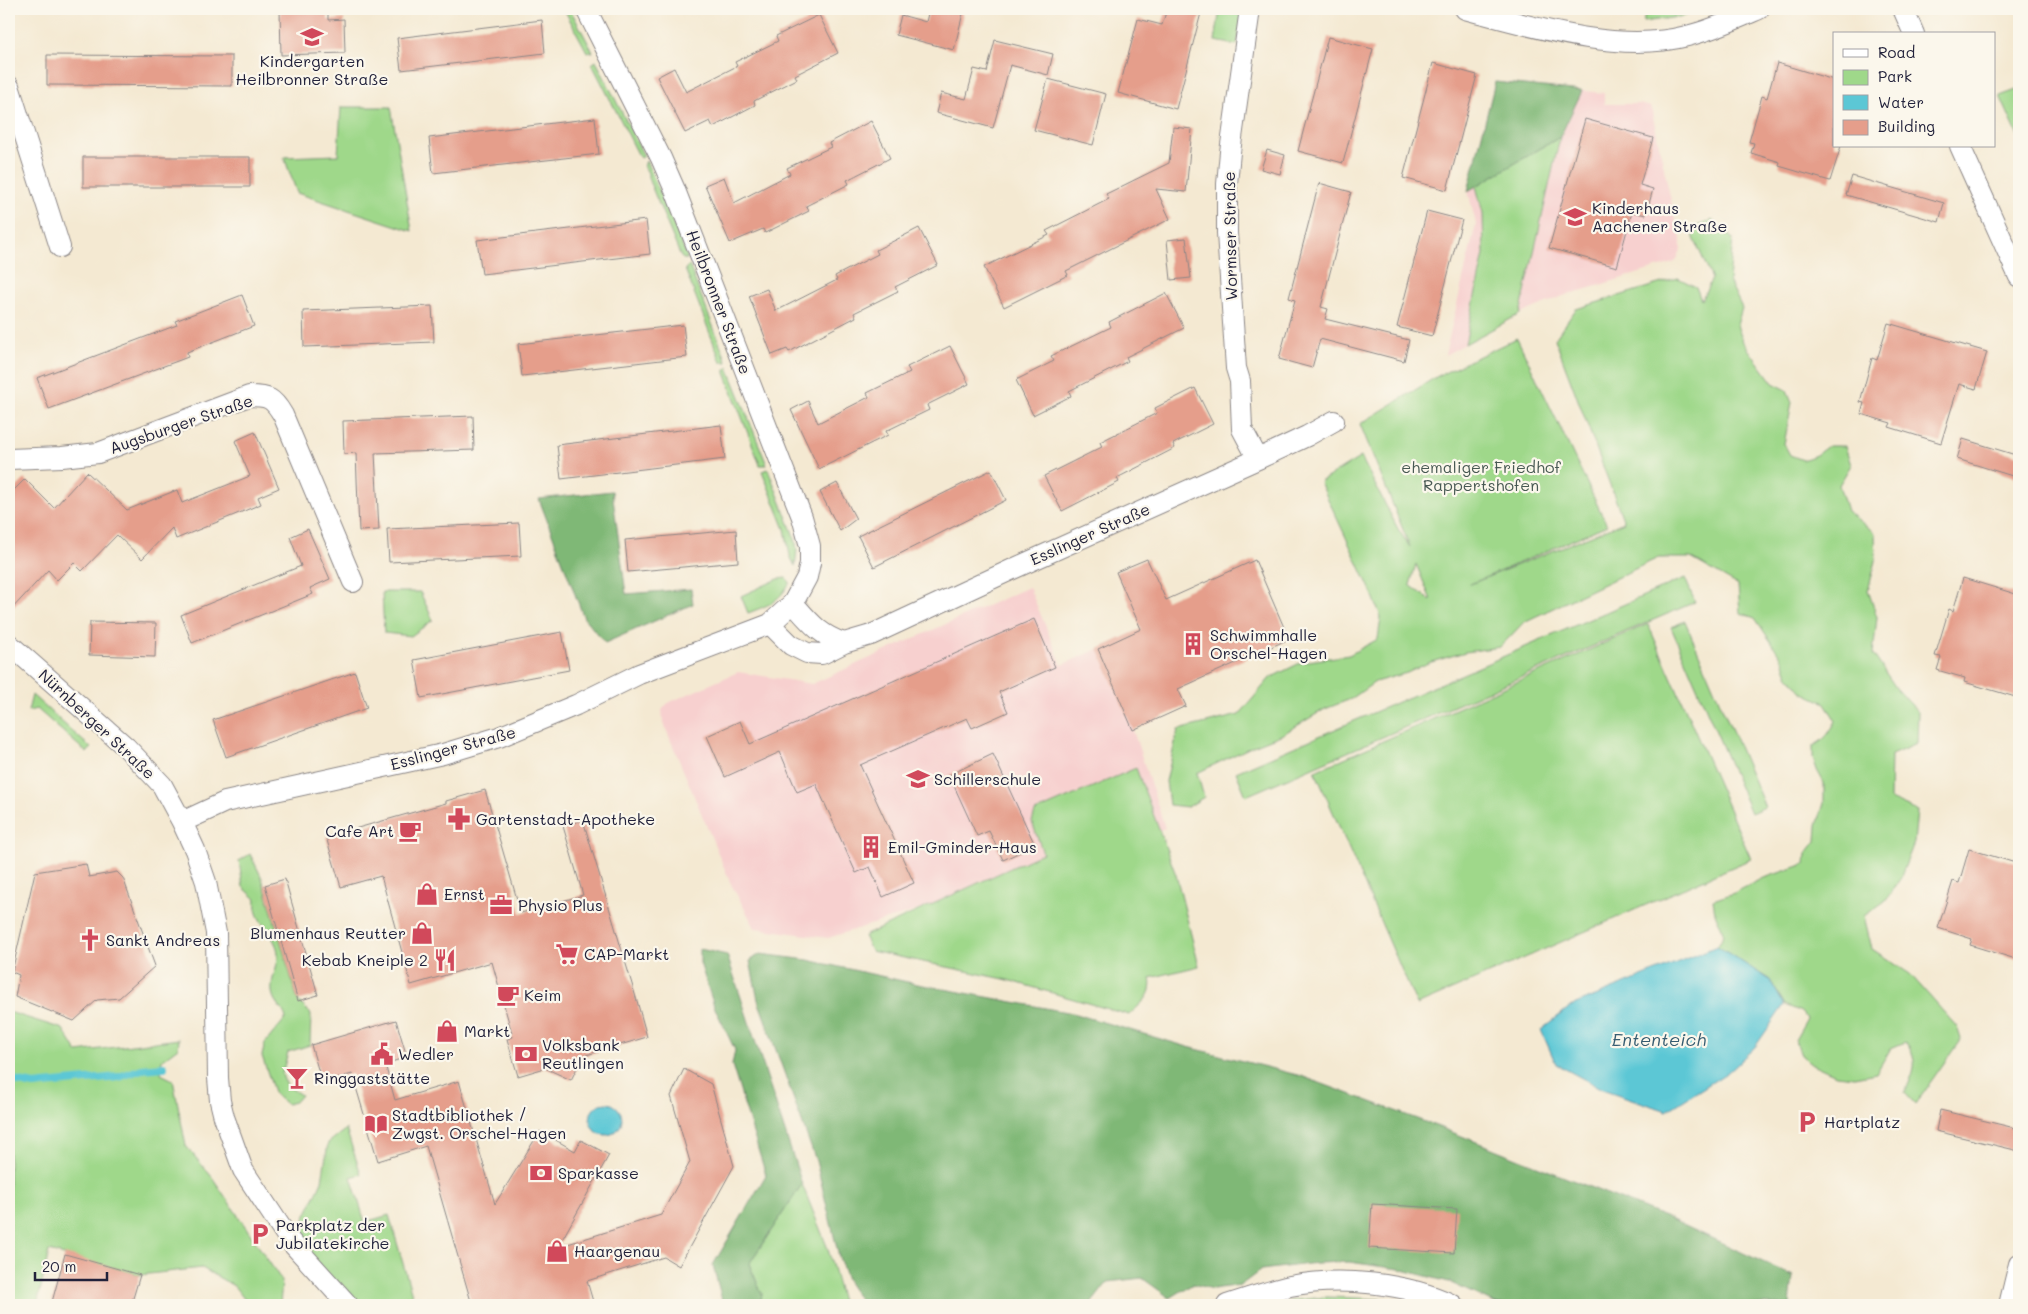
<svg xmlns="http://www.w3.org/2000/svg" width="2028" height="1314" viewBox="0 0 2028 1314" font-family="Mali,sans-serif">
<rect width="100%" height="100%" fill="#fbf7ec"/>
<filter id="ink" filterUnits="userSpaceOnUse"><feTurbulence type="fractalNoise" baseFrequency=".02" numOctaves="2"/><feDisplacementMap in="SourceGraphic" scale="10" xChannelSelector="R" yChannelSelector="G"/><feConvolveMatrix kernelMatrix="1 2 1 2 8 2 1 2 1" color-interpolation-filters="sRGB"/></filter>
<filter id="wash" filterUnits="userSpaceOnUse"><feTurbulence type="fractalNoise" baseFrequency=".0096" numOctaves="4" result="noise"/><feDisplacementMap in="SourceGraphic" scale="20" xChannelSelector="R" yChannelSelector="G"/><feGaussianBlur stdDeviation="1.12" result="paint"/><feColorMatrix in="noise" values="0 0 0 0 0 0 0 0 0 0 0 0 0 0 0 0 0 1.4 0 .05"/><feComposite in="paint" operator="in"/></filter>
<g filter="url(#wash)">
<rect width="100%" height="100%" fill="#f4e9d2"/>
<path fill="#f7d0cf" d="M1495 82 1604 93V104H1640L1651 107 1677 229 1681 238V250L1676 261 1673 263 1563 296 1520 314 1445 355 1476 224 1468 191Z
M1029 587 1062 665 1098 649 1133 730 1165 828 1079 860 828 938 755 928 731 884 663 722 662 710 668 703 738 672 812 684Z"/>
<path fill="#9fd88a" stroke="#607d62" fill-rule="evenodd" d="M564 9H570L593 52H587Z
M1220 9H1243L1237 45 1215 41Z
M1647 9H1704L1685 16 1643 22Z
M596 61 644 156 641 158 638 154 592 64Z
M2019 89V138L2000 96Z
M341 107H391L412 231 297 193 284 157 338 155Z
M1560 137 1520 314 1465 344 1484 254 1483 213 1476 186Z
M646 161 650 169 688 259H683L681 257 648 178V173L644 166Z
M1712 220 1733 239 1729 281 1742 308 1737 325 1743 342 1773 383 1787 390 1792 402 1784 444 1790 455 1803 460 1816 455 1828 446H1845L1851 465 1839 485 1847 511 1875 533 1876 561 1868 590 1877 617 1873 654 1896 688 1918 712 1917 744 1891 755 1890 799 1917 811 1914 843 1900 879 1885 901 1864 916 1872 949 1910 974 1957 1027 1961 1039 1915 1104 1905 1093C1913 1072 1921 1062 1905 1042L1891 1048 1876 1073 1854 1077 1836 1075 1812 1064 1801 1055 1795 1040 1807 1019 1802 1012 1785 1005 1770 980 1717 946C1729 930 1719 927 1715 913 1714 909 1714 904 1713 900L1734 893 1761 879 1805 864 1806 854 1816 841 1817 826 1824 803V783L1817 770 1813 758V746C1825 740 1830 732 1836 721L1825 703 1802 692 1788 675 1783 660 1755 618 1740 613 1738 585 1691 558H1658L1524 622 1500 647 1465 652 1428 663 1407 673 1375 682 1351 699 1325 709 1283 734 1253 746 1197 773 1204 797 1188 807 1169 805 1166 781 1178 730 1239 715 1270 678 1302 662 1349 655 1378 639 1381 617 1371 591 1320 482 1361 457 1398 529 1410 547 1360 424 1436 377 1517 338 1607 525 1468 585 1624 522 1555 339 1576 309 1678 278 1696 287 1701 300 1712 279 1690 229ZM1416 564 1431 600H1430L1410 585Z
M689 265 727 362H721L685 269Z
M728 367 767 465H760L725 373V370Z
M768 469 795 539 797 550 795 566 790 556 785 529 762 471Z
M786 578 790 582C779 602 769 605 748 613L741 596 778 579Z
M1685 578 1695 602 1246 796 1236 772Z
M382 592H420L433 620 411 636 384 633Z
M1685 621 1765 807 1751 813 1671 627Z
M1648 624 1751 859 1417 1005 1315 771Z
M32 695 91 748 87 753 37 709 28 711Z
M1136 768 1176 875 1199 966 1150 978C1154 996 1141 1003 1129 1015L1004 979 871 951 864 936 1043 853 1032 822 1035 812Z
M250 854 262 878 298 1001 311 1014 310 1045 288 1052 282 1074 284 1080 289 1087 301 1095 295 1102 287 1104 275 1095 262 1056 265 1043 286 1018C283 1007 274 1005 272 992 270 973 284 961 275 943 268 927 253 919 256 899L243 887 239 861Z
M9 1012 63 1029 77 1052 179 1039 178 1048 162 1060 161 1074 173 1080 186 1146 212 1177 282 1281 280 1305H249L234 1286 202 1268 140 1275 49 1251 37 1305H9Z
M346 1129 361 1174 351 1177 365 1222 389 1215 415 1305H353L295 1239 322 1181 328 1143Z
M802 1184 828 1249 843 1305H760L762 1294 749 1264Z
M1326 1297 1386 1299 1407 1305H1277L1295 1300Z"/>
<path fill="#7fb876" stroke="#506d58" d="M1495 82 1582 91 1560 137 1468 191Z
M612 491 626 594 691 589 693 604 605 643 584 618 539 499Z
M700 949 727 955 802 1184 749 1264 762 1294 760 1305 723 1304 713 1265 766 1175 732 1065 735 1050 714 1006 700 963Z
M760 954 808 960 912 983 1072 1013 1188 1047 1301 1076 1444 1129 1670 1219 1793 1276 1790 1305H1498L1449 1282 1399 1269 1349 1262 1317 1263 1261 1270 1241 1285 1213 1289 1193 1284 1170 1298 1142 1278 1108 1282 1090 1305H863L848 1282 839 1257 816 1161 758 1000 750 961Z"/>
<path fill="#5cc7d5" stroke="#3f7488" d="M1717 946 1770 980 1784 1005 1755 1047 1728 1072 1667 1111 1602 1089 1556 1064 1541 1030 1571 1006Z
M590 1119a16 16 0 1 1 32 0a16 16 0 1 1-32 0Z"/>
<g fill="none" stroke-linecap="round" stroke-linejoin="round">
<path stroke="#5cc7d5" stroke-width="8" d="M9 1080 34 1085 119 1077 142 1069 164 1067"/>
</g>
<g id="blocks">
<path fill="#e59e8b" d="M280 9H328V20L344 19 345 53 281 55Z
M929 9H964L954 50 896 35 901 15 926 22Z
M1167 9H1202L1176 109 1118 93 1138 19 1162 25Z
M819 15 838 53 795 75 797 79 754 101 755 105 713 127 710 121 685 133 657 77 674 68 686 92 737 66 735 62 778 41 776 36Z
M542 20 545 53 401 70 397 38Z
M1328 37 1373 49 1343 163 1298 151Z
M995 40 1053 54 1048 75 1010 65 993 128 936 113 941 93 966 99 974 69 987 72Z
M47 55 232 56V86L47 85Z
M1433 63 1477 75 1447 190 1403 178Z
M1777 63 1834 80V146H1841L1830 181 1779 166 1780 162 1751 153 1754 143 1749 142 1762 96 1767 98Z
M1048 79 1106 94 1093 145 1034 130Z
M595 118 599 154 433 173 429 138Z
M1585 119 1653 138 1640 185 1653 189 1646 215 1632 212 1617 267 1549 248Z
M871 121 890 158 847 180 849 184 806 206 809 211 765 233 763 229 730 243 705 185 724 177 734 203 790 174 787 168 831 147 829 143Z
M1173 127 1192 129 1186 192 1156 189 1170 219 1066 271 1068 275 1004 307 984 267 1049 235 1046 231 1109 199 1106 194 1169 163Z
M1267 150 1285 155 1280 174 1261 169Z
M83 157H250V187H83Z
M1852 176 1944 203 1939 222 1846 195Z
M1319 183 1351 192 1321 307 1328 309 1325 319 1409 340 1404 361 1320 339 1312 368 1279 359 1295 300 1289 298Z
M1427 211 1462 220 1432 336 1397 327Z
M646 220 650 254 482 274 477 240Z
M919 228 938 265 895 287 898 291 854 313 856 317 789 352 787 349 772 355 749 296 767 289 776 311 837 280 835 276 878 254 876 250Z
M1186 238 1191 278 1171 280 1167 240Z
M1166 293 1184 328 1126 357 1128 361 1069 391 1071 396 1033 415 1016 380 1054 361 1051 356 1111 327 1109 322Z
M242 295 254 326 187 352 188 357 49 409 37 378 177 325 175 321Z
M432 306 434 342 304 347 303 311Z
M1888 323 1987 352 1976 389 1959 384 1941 443 1889 427 1891 423 1861 414 1864 403 1860 402 1872 358 1877 360Z
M683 325 687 357 522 376 518 344Z
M950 346 969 384 927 405 929 410 886 431 888 435 819 469 791 410 808 401 818 423 869 397 867 393 910 372 907 367Z
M1195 388 1213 424 1173 444 1175 448 1117 478 1119 482 1062 511 1044 476 1102 447 1100 442 1157 413 1155 408Z
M473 416 474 450 375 453 379 530 359 531 356 453 344 454 343 421Z
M721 425 725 459 561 479 557 445Z
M255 432 279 488 258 497 261 504 176 539 172 528 142 559 117 535 82 571 74 563 57 580 48 570 9 612V495L25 479 54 508 87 472 127 510 177 490 182 503 250 476 235 441Z
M1963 439 2019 456V478L1957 459Z
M991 470 1006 500 874 567 858 536Z
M837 483 856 519 840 531 820 492Z
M519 523 521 556 389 562 387 529Z
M308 529 330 579 310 588 313 594 192 643 181 615 301 566 290 537Z
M736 530 738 562 628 572 625 540Z
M1147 559 1166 600 1255 560 1289 639 1178 689 1186 706 1133 730 1098 649 1141 629 1116 572Z
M1963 578 2019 595V698L1964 682 1965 678 1937 670 1941 657 1935 656 1949 609 1953 611Z
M1034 619 1055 667 999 692 1008 712 972 728 967 718 860 765 914 883 883 897 870 867 856 873 816 784 797 792 780 752 725 777 707 736 740 721 750 744Z
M90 622 156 623 155 657 89 655Z
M562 632 569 670 421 698 414 660Z
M355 672 367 708 226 757 213 720Z
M993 754 1035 845 1003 860 989 831 977 836 949 775Z
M485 790 521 913 583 895 563 826 583 820 637 1001 647 1037 583 1056 571 1080 545 1068 518 1076 507 1039 513 1037 492 962 411 985 381 876 341 887 326 837 446 803V801Z
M1969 849 2019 864V960L1970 945 1972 939 1938 928 1953 881 1959 883Z
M86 864 89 877 117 872 123 878 155 966 119 998 97 1000 74 1021 15 997 19 975 12 972 35 872Z
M285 879 318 995 298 1001 265 885Z
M396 1020 407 1057 385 1064 395 1100 459 1081 495 1204 540 1131 575 1151 581 1140 609 1155 558 1247 661 1215 690 1162 671 1096 684 1069 711 1084 734 1166 679 1266 664 1257 587 1281 594 1305H472L426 1146 378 1161 352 1074 322 1083 311 1045Z
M1940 1110 2019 1129V1151L1936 1131Z
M1372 1204 1457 1209 1454 1253 1369 1248Z
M65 1254 140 1275 131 1305H62L52 1302Z"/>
</g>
</g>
<g filter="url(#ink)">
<use href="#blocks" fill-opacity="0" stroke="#8b8686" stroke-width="1"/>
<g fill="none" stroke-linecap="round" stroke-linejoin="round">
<defs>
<path id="minor" d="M1250 9 1230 152 1227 184V233L1236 368 1240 381 1242 429 1258 459
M1465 9C1533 27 1618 54 1687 36 1712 30 1736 19 1759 9
M1903 9 1914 34
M9 86 60 247
M1960 146 2019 277
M9 459 62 457 98 453 249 396C269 396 273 398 283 415L353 582
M793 603C809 621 819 635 844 643
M770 624 791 645 807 653 822 654 844 643 871 635 1015 568 1258 459 1307 436 1334 421
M9 644 126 747 162 785 182 822 195 850 206 882 216 933 218 1078 220 1101 224 1117 243 1170 290 1241 348 1305
M182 822 225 802 443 754 499 737 576 705 639 674 770 624 793 603 807 577 810 563V546L802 517 675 190 661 158 586 9
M1227 1305C1248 1298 1269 1291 1290 1286 1339 1276 1408 1283 1453 1305
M2009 1305 2019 1264"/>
</defs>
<use href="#minor" stroke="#8b8686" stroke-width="22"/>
<use href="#minor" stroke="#fff" stroke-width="20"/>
</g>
</g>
<defs>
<symbol id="school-bare" viewBox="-9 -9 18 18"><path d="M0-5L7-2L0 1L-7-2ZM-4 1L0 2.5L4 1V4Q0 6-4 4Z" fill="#d1495b" stroke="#fbf7ec" stroke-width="2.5" paint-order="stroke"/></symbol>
<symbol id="building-bare" viewBox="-9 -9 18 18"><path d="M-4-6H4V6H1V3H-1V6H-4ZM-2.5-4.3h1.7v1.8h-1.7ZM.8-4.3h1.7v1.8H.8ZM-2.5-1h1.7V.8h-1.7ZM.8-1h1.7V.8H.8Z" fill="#d1495b" stroke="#fbf7ec" stroke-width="2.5" paint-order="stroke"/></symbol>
<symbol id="pharmacy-bare" viewBox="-9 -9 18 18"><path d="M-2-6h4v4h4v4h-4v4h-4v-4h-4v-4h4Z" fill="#d1495b" stroke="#fbf7ec" stroke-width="2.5" paint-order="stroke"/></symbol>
<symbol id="cafe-bare" viewBox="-9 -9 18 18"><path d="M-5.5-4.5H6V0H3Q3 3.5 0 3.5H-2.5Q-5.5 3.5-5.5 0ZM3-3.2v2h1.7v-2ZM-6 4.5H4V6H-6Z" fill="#d1495b" stroke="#fbf7ec" stroke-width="2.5" paint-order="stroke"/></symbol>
<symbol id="shop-bare" viewBox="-9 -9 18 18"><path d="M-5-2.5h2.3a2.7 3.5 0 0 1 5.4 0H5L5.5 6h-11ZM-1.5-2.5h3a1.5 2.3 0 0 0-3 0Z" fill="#d1495b" stroke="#fbf7ec" stroke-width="2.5" paint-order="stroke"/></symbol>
<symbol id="office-bare" viewBox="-9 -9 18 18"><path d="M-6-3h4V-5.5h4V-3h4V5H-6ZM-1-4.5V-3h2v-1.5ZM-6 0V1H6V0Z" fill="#d1495b" stroke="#fbf7ec" stroke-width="2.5" paint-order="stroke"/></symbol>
<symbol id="church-bare" viewBox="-9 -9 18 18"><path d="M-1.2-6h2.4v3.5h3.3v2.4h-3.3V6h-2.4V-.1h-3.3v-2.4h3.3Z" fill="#d1495b" stroke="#fbf7ec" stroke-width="2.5" paint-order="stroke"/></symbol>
<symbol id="supermarket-bare" viewBox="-9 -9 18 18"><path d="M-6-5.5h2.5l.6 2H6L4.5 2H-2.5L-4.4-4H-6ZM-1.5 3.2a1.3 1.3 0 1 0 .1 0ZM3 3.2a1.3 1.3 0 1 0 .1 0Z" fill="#d1495b" stroke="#fbf7ec" stroke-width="2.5" paint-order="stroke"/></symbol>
<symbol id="restaurant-bare" viewBox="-9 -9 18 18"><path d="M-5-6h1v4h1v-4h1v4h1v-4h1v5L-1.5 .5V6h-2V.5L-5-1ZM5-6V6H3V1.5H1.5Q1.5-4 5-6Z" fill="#d1495b" stroke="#fbf7ec" stroke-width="2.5" paint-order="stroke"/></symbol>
<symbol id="civic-bare" viewBox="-9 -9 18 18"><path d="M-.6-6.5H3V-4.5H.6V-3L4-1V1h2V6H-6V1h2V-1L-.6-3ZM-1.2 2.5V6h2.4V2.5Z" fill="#d1495b" stroke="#fbf7ec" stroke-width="2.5" paint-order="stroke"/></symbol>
<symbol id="bank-bare" viewBox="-9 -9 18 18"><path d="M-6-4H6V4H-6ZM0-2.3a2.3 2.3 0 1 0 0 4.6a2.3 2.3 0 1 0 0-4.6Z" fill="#d1495b" stroke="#fbf7ec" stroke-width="2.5" paint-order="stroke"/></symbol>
<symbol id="bar-bare" viewBox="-9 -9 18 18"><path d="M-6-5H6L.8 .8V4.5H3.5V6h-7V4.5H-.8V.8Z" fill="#d1495b" stroke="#fbf7ec" stroke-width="2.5" paint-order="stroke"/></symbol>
<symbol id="parking-bare" viewBox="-9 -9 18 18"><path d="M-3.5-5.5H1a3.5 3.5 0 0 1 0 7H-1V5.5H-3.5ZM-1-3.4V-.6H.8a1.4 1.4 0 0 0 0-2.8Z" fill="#d1495b" stroke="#fbf7ec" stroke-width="2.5" paint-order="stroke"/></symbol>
<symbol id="library-bare" viewBox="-9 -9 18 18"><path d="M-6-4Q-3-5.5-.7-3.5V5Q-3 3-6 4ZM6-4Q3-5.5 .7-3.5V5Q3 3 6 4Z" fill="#d1495b" stroke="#fbf7ec" stroke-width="2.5" paint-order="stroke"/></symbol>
</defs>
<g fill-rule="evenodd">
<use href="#school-bare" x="296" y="21" width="32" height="32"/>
<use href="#school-bare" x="1559" y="201" width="32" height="32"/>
<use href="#building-bare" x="1177" y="628" width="32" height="32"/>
<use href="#school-bare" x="902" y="763" width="32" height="32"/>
<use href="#pharmacy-bare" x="443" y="803" width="32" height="32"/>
<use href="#cafe-bare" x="394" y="815" width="32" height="32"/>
<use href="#building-bare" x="855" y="831" width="32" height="32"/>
<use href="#shop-bare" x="411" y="878" width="32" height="32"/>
<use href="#office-bare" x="485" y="889" width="32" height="32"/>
<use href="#shop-bare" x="406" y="917" width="32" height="32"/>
<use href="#church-bare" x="74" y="924" width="32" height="32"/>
<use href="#supermarket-bare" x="551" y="938" width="32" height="32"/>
<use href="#restaurant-bare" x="429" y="944" width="32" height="32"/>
<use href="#cafe-bare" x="492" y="979" width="32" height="32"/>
<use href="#shop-bare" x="431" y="1015" width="32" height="32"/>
<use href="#civic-bare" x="366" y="1038" width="32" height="32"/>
<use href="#bank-bare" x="510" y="1038" width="32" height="32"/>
<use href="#bar-bare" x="281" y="1062" width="32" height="32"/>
<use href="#parking-bare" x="1791" y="1106" width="32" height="32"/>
<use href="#library-bare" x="360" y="1108" width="32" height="32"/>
<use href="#bank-bare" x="525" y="1157" width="32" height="32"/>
<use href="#parking-bare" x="244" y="1218" width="32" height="32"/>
<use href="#shop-bare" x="541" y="1235" width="32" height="32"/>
</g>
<g text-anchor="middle" stroke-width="4.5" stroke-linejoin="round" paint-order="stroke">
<g font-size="16" fill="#22223b" stroke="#fbf7ec" text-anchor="start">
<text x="312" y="67" text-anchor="middle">Kindergarten<tspan x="312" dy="18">Heilbronner Straße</tspan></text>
<text x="1592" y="214">Kinderhaus<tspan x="1592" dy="18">Aachener Straße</tspan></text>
<text x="1210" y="641">Schwimmhalle<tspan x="1210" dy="18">Orschel-Hagen</tspan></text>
<text x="934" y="785">Schillerschule</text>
<text x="476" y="825">Gartenstadt-Apotheke</text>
<text x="394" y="837" text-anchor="end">Cafe Art</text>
<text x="888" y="853">Emil-Gminder-Haus</text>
<text x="444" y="900">Ernst</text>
<text x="518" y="911">Physio Plus</text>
<text x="406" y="939" text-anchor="end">Blumenhaus Reutter</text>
<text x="106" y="946">Sankt Andreas</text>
<text x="584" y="960">CAP-Markt</text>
<text x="428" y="966" text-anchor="end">Kebab Kneiple 2</text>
<text x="524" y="1001">Keim</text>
<text x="464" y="1037">Markt</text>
<text x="542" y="1051">Volksbank<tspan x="542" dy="18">Reutlingen</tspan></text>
<text x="398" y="1060">Wedler</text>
<text x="314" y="1084">Ringgaststätte</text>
<text x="392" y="1121">Stadtbibliothek /<tspan x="392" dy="18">Zwgst. Orschel-Hagen</tspan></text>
<text x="1824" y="1128">Hartplatz</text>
<text x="558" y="1179">Sparkasse</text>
<text x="276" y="1231">Parkplatz der<tspan x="276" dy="18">Jubilatekirche</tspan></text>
<text x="574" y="1257">Haargenau</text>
</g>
<g font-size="16" fill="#22223b" stroke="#fbf7ec">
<text transform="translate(1230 236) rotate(-91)" y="6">Wormser Straße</text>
<text transform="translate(719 302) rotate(69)" y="6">Heilbronner Straße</text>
<text transform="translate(181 424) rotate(-19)" y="6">Augsburger Straße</text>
<text transform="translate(1090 534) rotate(-24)" y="6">Esslinger Straße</text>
<text transform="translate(97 724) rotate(43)" y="6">Nürnberger Straße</text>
<text transform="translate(453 748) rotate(-15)" y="6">Esslinger Straße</text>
</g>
<g font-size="16" fill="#485953" stroke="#fbf7ec">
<text x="1481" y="473">ehemaliger Friedhof<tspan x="1481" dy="18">Rappertshofen</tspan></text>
</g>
<g font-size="18" font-style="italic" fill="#365c71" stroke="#fbf7ec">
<text x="1659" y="1046">Ententeich</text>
</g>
</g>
<rect width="2028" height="1314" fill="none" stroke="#fbf7ec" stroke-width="30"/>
<rect x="1833" y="32" width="162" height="115" fill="#fbf7ec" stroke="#a4a2a5"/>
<rect x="1843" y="49" width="25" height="8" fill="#ffffff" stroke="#a4a2a5"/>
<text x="1878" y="58" font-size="15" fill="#22223b">Road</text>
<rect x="1843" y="70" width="25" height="15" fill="#9fd88a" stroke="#a4a2a5"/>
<text x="1878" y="82" font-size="15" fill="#22223b">Park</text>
<rect x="1843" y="95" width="25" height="15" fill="#5cc7d5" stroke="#a4a2a5"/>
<text x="1878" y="108" font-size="15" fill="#22223b">Water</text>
<rect x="1843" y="120" width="25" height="15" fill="#e59e8b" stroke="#a4a2a5"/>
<text x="1878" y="132" font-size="15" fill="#22223b">Building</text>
<path d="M35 1272v8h72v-8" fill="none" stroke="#22223b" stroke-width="2.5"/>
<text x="42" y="1272" font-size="15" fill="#22223b" stroke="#fbf7ec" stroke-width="4" paint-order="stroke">20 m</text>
</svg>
